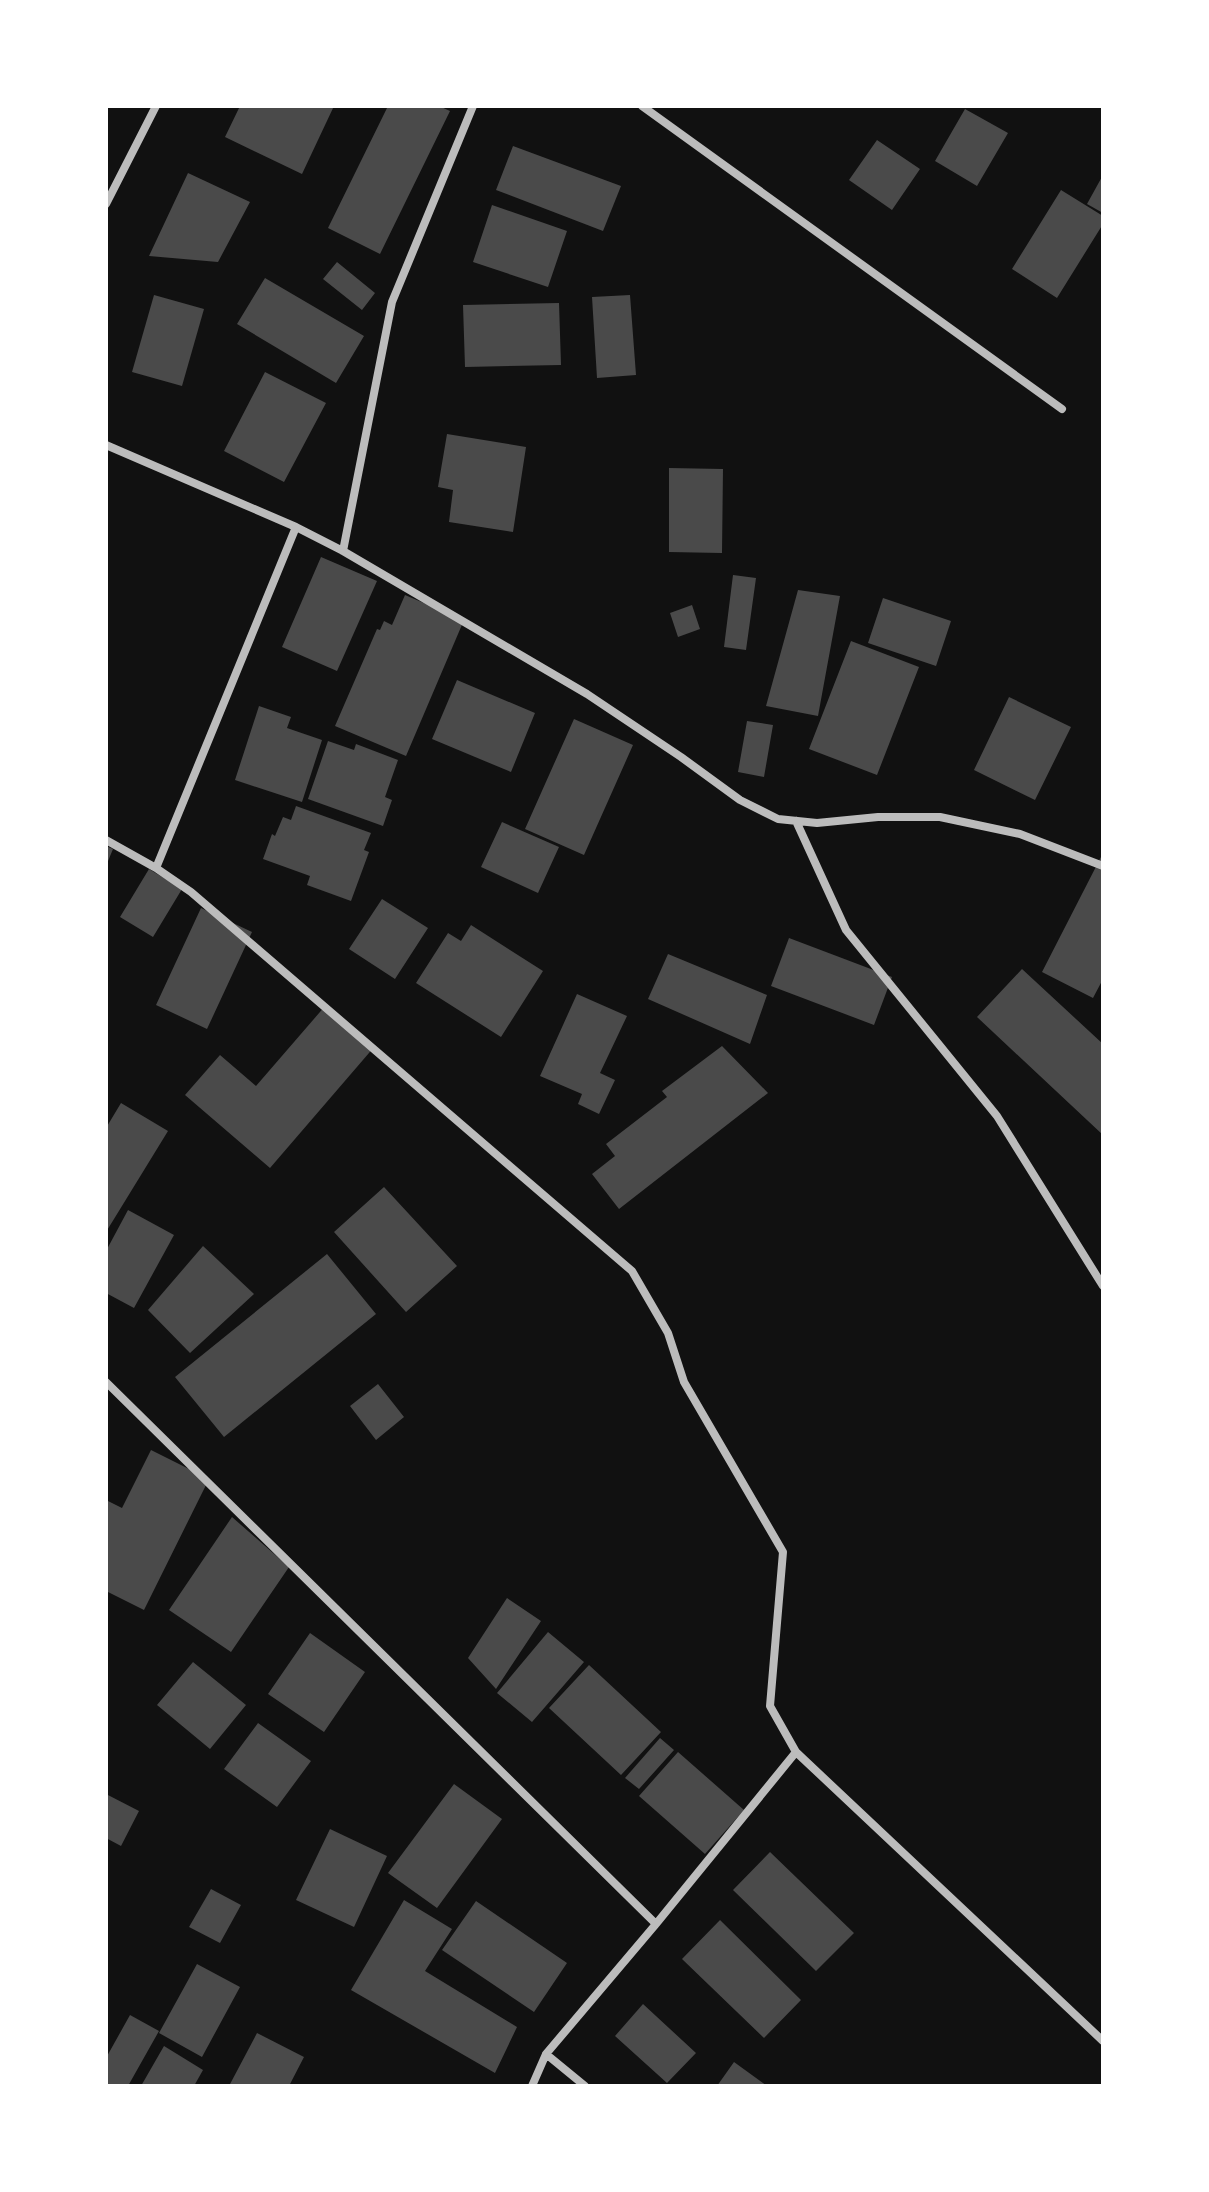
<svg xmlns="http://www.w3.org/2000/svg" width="1209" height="2192" viewBox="0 0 1209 2192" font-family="'Roboto Condensed',sans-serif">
<rect width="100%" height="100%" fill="#111"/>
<path fill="#4a4a4a" d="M240 106H334L302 174 225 137Z
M388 106H439L450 111 380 254 328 228Z
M965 109 1008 133 977 186 935 161Z
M877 140 920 169 892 210 849 180Z
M513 146 621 186 603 231 496 190Z
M188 173 250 202 218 262 149 256Z
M1103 175V213L1087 204Z
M1061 190 1103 216V224L1057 298 1012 269Z
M492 205 567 231 548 287 473 262Z
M337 262 375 293 362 310 323 279Z
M265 278 364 336 336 383 237 324Z
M154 295 204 309 182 386 132 372Z
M630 295 636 375 597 378 592 297Z
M559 303 561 365 465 367 463 305Z
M265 372 326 403 284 482 224 451Z
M447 434 526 447 513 532 449 522 453 490 438 487Z
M669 468 723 469 722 553 669 552Z
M321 557 377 581 337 671 282 647Z
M733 575 756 578 746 650 724 647Z
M798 590 840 596 818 716 766 706Z
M405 595 464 620 406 756 335 726 377 629 380 630 384 621 392 625Z
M883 598 951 621 936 666 868 643Z
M692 605 700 629 678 637 670 613Z
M851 641 919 667 877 775 809 749Z
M457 680 535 713 511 772 432 739Z
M1009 697 1071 727 1035 800 974 770Z
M259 706 291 717 287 728 322 740 302 802 235 780Z
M574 719 633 745 584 855 525 829Z
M747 721 773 725 764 777 738 772Z
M328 741 354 750 356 744 398 760 385 797 392 800 383 826 308 799Z
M296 806 371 833 364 850 369 852 351 901 307 885 310 876 263 859 272 834 275 836 283 817 291 820Z
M502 822 559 847 538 893 481 867Z
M106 846 113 849 106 866Z
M1103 853V979L1093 998 1042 972Z
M149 869 182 889 153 937 120 917Z
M382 899 428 928 395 979 349 949Z
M201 908 252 932 207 1029 156 1005Z
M471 925 543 971 501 1037 416 983 448 933 461 941Z
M789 938 892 977 874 1025 771 986Z
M668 954 767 995 750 1044 648 999Z
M1022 969 1103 1044V1135L977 1017Z
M577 994 627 1016 600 1073 615 1080 599 1114 578 1104 582 1094 540 1076Z
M326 1005 375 1046 270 1168 185 1095 220 1055 256 1086Z
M722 1046 768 1093 619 1209 592 1174 615 1156 606 1144 667 1097 662 1091Z
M121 1103 168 1131 106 1232V1128Z
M384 1187 457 1266 406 1312 334 1232Z
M128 1210 174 1235 134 1308 106 1293V1251Z
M203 1246 254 1294 190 1353 148 1310Z
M327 1254 376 1314 224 1437 175 1377Z
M378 1384 404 1417 376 1440 350 1406Z
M151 1450 209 1479 144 1610 106 1591V1504L108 1501 122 1508Z
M232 1517 289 1567 231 1652 169 1610Z
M507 1598 541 1621 496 1689 468 1658Z
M548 1632 584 1662 532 1722 497 1693Z
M310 1633 365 1672 324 1732 268 1694Z
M193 1662 246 1705 210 1749 157 1705Z
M589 1665 661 1732 621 1775 549 1708Z
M258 1723 311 1761 277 1807 224 1769Z
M660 1738 674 1750 639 1789 625 1778Z
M678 1752 744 1810 705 1854 639 1796Z
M454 1784 502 1819 437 1908 388 1873Z
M106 1794 139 1811 121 1846 106 1838Z
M330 1829 387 1856 354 1927 296 1900Z
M770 1852 854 1933 816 1971 733 1890Z
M211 1889 241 1905 220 1943 189 1927Z
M404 1900 452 1929 425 1971 517 2027 495 2073 351 1990Z
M476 1901 567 1963 534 2012 442 1950Z
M720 1920 801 2000 764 2038 682 1959Z
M197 1964 240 1987 202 2057 159 2033Z
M643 2004 696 2053 667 2083 615 2036Z
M130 2015 159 2031 128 2086H106V2058Z
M257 2033 304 2057 289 2086H229Z
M164 2046 203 2070 194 2086H141Z
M734 2062 767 2086H717Z"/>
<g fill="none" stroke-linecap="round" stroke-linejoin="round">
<path stroke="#bcbcbc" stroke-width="8" d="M642 106 1062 409
M106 204 156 106
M106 445 296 527 343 551 587 694 681 757 740 800 778 819 817 823 878 817H940L1020 834 1103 866
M343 551 392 302 473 106
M796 821 846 930 997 1116 1103 1286
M106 840 156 868 191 892 632 1271 668 1333 684 1382 783 1552 770 1706 796 1752 1103 2041
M156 868 296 527
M106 1382 656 1924
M546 2054 585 2086
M532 2086 546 2054 656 1924 796 1752"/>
</g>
<rect width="1209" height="2192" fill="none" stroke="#ffffff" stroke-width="216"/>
</svg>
